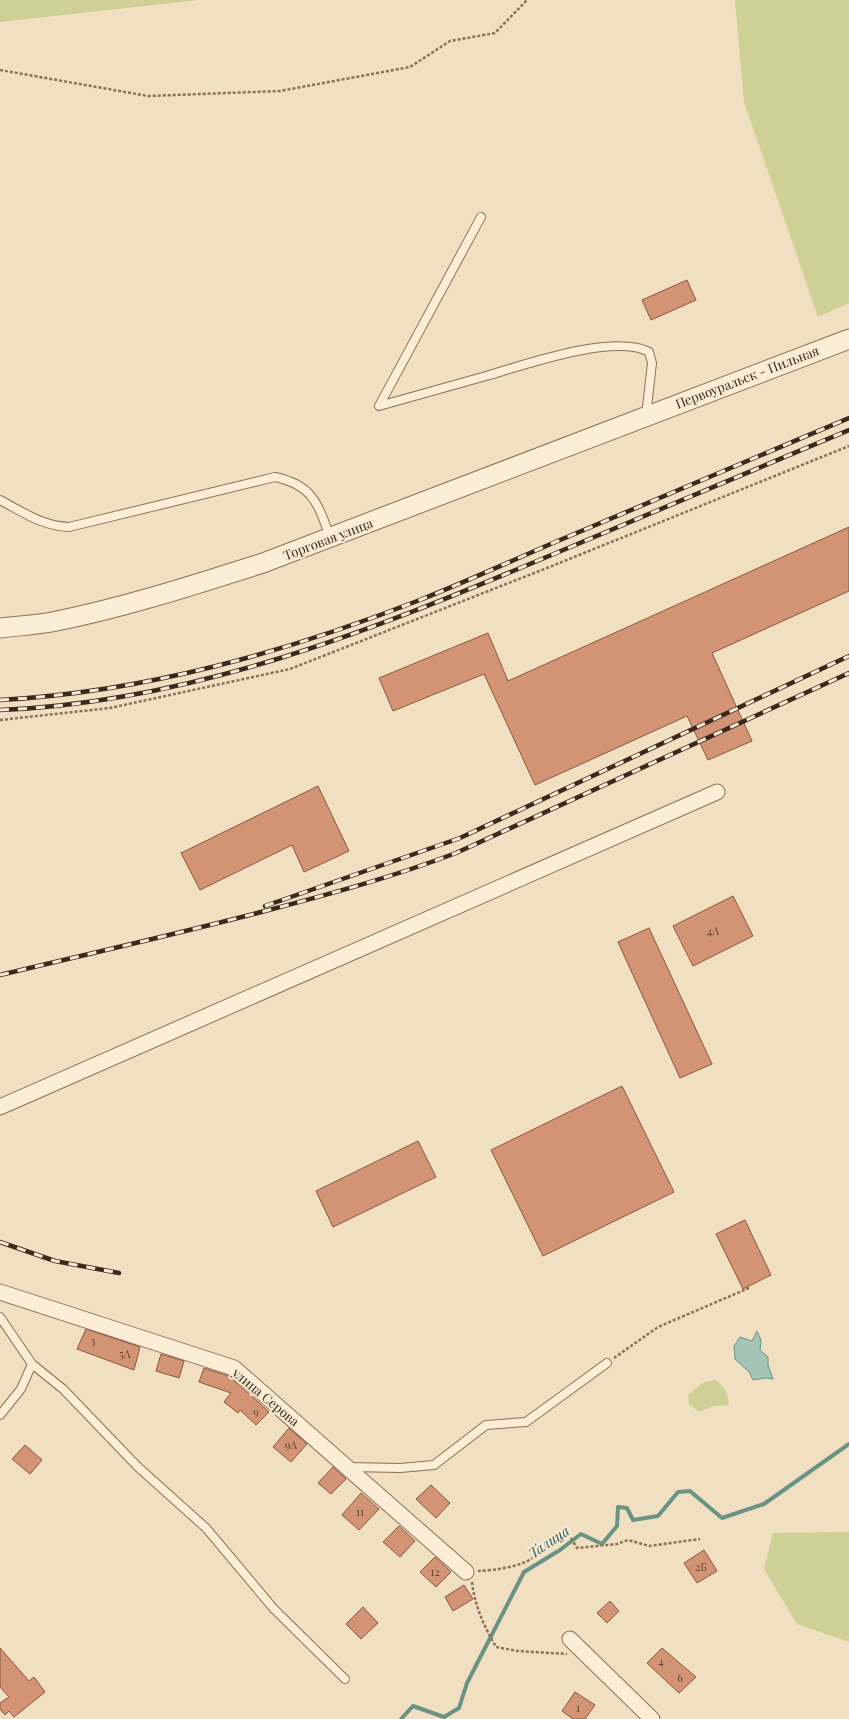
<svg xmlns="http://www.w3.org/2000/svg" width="849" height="1719" viewBox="0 0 849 1719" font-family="'Playfair Display',serif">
<rect width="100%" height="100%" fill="#f1dfc2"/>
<path fill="#ced095" d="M0 0H199L0 22Z
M735 0H849V303L818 317 744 102Z
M715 1380C724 1386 728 1393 729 1405L714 1406 699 1412 689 1404 688 1395 702 1383Z
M849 1532V1642L797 1624 764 1569 773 1533Z"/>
<path fill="#a5c4b8" stroke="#6b9385" d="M757 1331 761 1340 760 1350 768 1357V1365L773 1379 766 1378 753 1380 749 1372 735 1359 734 1346 740 1337 752 1341Z"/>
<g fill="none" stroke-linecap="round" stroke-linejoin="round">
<path stroke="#6b9385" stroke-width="4" d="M401 1719 413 1706 444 1717 459 1708 467 1683 524 1572 560 1550 581 1534 602 1544 617 1526 618 1507 627 1508 633 1520 658 1516 678 1492 690 1491 722 1518 764 1504 849 1444"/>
</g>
<path fill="#d29475" stroke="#8e553b" d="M687 280 696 300 651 320 642 300Z
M849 527V591L712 653 752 741 708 760 687 716 535 785 484 674 393 711 379 678 488 633 508 681Z
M318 786 349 851 304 872 292 845 200 890 181 853Z
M733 896 753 936 693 966 673 926Z
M649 928 712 1064 680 1078 618 942Z
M622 1086 674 1192 543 1256 491 1150Z
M418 1141 436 1177 333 1227 316 1191Z
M745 1220 771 1275 743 1289 716 1234Z
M86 1329 140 1347 134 1370 77 1349Z
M161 1354 184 1361 179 1378 156 1371Z
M204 1368 229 1376 269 1412 256 1425 240 1410 238 1413 224 1402 231 1393 199 1382Z
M289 1428 307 1444 291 1462 273 1447Z
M25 1445 42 1460 30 1474 12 1459Z
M333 1467 346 1479 331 1494 318 1483Z
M431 1485 450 1503 436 1518 416 1499Z
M361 1493 379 1509 359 1530 342 1515Z
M399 1526 415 1541 400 1557 383 1542Z
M704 1550 717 1571 697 1583 684 1563Z
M435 1557 451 1572 436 1587 420 1572Z
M464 1585 473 1599 453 1611 445 1597Z
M610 1601 619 1611 607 1623 597 1613Z
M363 1607 378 1623 361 1639 346 1624Z
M0 1648 29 1681 34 1677 45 1692 14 1717 9 1711 5 1715 0 1709V1703L9 1697 0 1687Z
M662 1648 696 1677 679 1693 647 1663Z
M575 1692 595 1705 585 1719H573L562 1711Z"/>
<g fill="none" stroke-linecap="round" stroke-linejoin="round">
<defs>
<path id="service" d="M481 217 379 406C415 396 450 386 486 376 524 365 614 333 649 352L652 363 646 416
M0 500C23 512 42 526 69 527L275 477C313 485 318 504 330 537
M0 1317 32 1364 21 1389 0 1415
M32 1364 63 1389 138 1467 206 1528 274 1609 345 1679
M348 1467 400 1468 434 1465 486 1425 526 1422 607 1363"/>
<path id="minor" d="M0 1107 717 792
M0 1292 234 1368 466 1572
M570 1639 652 1719"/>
<path id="tertiary" d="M0 628C17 626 35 625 52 622 123 608 194 585 263 563L849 339"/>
</defs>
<use href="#service" stroke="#8d6f58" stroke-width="10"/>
<use href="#minor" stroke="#8d6f58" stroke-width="17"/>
<use href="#tertiary" stroke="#8d6f58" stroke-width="21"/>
<path stroke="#8d6f58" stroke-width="2.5" stroke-dasharray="3 2" stroke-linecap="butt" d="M0 70 148 96 280 91 410 67 450 41 495 33 527 0
M0 720 110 708 290 669 552 566 849 446
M614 1358 658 1327 749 1288
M478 1571C496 1570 524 1567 538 1554 549 1545 553 1537 566 1530L577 1548 617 1544 628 1540 649 1546 700 1539
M472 1582C475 1607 484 1626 496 1647L518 1651 567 1654"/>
<use href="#service" stroke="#fbedd6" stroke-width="8"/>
<use href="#minor" stroke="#fbedd6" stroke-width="15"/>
<use href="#tertiary" stroke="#fbedd6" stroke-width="19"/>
<defs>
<path id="rail" d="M0 700C145 692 286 652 420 600 465 582 509 562 553 543 652 501 750 460 849 418
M0 710C194 702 373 630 549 556 649 514 749 472 849 430
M265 906 460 838 849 656
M0 975C88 954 177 934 265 911 330 894 393 877 456 853L849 673
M0 1242 55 1261 119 1273"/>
</defs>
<use href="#rail" stroke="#3b291d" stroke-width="4.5"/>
<use href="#rail" stroke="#f8ead2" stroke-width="3" stroke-dasharray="9" stroke-linecap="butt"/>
</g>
<g text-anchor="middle" stroke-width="4" stroke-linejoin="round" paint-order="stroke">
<g font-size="11" fill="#614433">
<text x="713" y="935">4А</text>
<text x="93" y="1345">3</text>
<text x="125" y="1358">5А</text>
<text x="256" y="1416">9</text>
<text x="291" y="1449">9А</text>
<text x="360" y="1516">11</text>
<text x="701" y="1571">2Б</text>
<text x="435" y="1576">12</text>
<text x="661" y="1665">4</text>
<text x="680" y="1682">6</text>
<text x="578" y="1712">1</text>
</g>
<g font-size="13" fill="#3b291d" stroke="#f8ead2">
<text transform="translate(747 377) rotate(-21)" y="5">Первоуральск - Пильная</text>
<text transform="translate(328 539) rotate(-21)" y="5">Торговая улица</text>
<text transform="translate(266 1397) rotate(40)" y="5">улица Серова</text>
</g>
<g font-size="14" font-style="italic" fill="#2b5c55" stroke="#f8ead2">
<text transform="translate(549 1542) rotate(-34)" y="5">Талица</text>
</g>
</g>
</svg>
